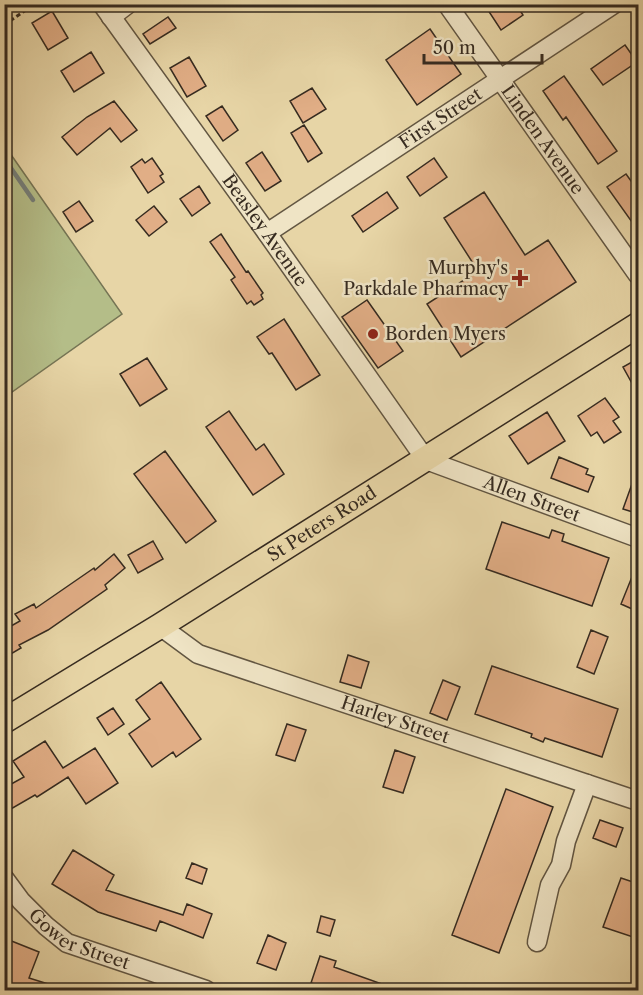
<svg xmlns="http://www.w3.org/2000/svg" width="643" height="995" viewBox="0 0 643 995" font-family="'Libre Caslon Text',serif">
<rect width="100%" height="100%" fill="#e7d5a6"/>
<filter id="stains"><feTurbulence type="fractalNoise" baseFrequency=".00333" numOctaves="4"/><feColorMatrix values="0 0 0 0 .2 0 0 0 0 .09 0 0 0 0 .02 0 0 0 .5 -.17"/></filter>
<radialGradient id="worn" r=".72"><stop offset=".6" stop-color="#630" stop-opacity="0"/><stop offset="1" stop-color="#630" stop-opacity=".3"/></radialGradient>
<path fill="#b4bd88" stroke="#757454" stroke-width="1.5" d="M5 146 122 314 5 397H4Z"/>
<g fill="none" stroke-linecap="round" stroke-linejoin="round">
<path stroke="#747e79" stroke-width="4.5" d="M4 158 33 200"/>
</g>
<path fill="#e1ae86" stroke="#362b20" stroke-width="1.5" d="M484 4H516L523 15 501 30Z
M52 11 68 38 48 50 32 23Z
M168 17 176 28 150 44 143 34Z
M430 29 461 74 417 105 386 60Z
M625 45 637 62 603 85 591 69Z
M91 52 104 73 74 92 61 71Z
M189 57 206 86 187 97 170 68Z
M564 76 617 151 598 164 566 117 563 120 543 91Z
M312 88 326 109 303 123 290 101Z
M114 101 137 130 121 142 110 128 77 155 62 137 87 117Z
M222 106 238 130 223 141 206 116Z
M304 125 322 153 308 162 291 133Z
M262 152 281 181 265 191 246 163Z
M152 158 163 174 160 176 164 182 148 193 131 167 142 159 145 163Z
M434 158 447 177 420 196 407 177Z
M626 174 639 192V232L607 187Z
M199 186 210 203 192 216 180 199Z
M387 192 398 208 363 232 352 216Z
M484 192 525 255 548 240 576 282 461 357 427 304 478 271 444 218Z
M79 201 93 221 76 232 63 212Z
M154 206 167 222 149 236 136 220Z
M221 234 246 272 248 271 263 293 261 295 263 299 254 305 251 301 247 304 231 280 235 277 210 242Z
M367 300 403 351 378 368 342 317Z
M284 319 320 375 296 390 272 353 269 354 257 337Z
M147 358 167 389 140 406 120 374Z
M639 358V396L623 367Z
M605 398 619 417 613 421 621 432 604 443 597 432 591 436 578 416Z
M229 411 256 450 264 444 284 474 253 495 206 427Z
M547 412 565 441 528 464 509 436Z
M165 451 216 521 186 543 134 474Z
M559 457 588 469 586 474 594 477 588 492 551 478Z
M637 470H639V514L623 509Z
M502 522 549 538 552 530 564 534 562 541 609 558 592 606 486 569Z
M153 541 163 559 138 573 128 555Z
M114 554 125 568 105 585 107 589 48 630 19 645 21 648 4 658V630L20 621 15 614 34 604 36 608 94 568 95 570Z
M638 562H639V612L621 604Z
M591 630 608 637 594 674 577 667Z
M348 655 369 662 361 688 340 682Z
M492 666 618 709 602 757 545 738 543 742 531 737 532 734 475 714Z
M443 680 460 687 447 720 430 713Z
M161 682 201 739 176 757 173 752 152 767 129 734 150 719 136 700Z
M113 708 124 724 108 735 97 718Z
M287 724 306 730 295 761 276 755Z
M45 741 63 768 95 748 118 783 86 804 68 777 37 797 35 795 4 813V788L24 777 13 761Z
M395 750 415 757 403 793 383 787Z
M506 789 553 807 499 953 452 935Z
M600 820 623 828 616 847 593 838Z
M73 850 114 875 106 890 183 915 187 904 212 914 203 938 160 921 156 931 98 912 52 884Z
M192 863 207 869 202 884 186 878Z
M621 878 639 884V939L603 927Z
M321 916 335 920 330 936 317 932Z
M268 935 286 943 276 970 257 963Z
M4 938 39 952 29 978 61 988 60 990H4Z
M320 956 336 961 334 967 396 989V990H335L311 983Z"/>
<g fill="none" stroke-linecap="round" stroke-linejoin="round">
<defs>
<g id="minor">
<path id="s1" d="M102 4 267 233 426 460 638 538"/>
<path id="s2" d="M447 4 638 275"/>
<path d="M111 17 128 4"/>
<path id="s3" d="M267 233 614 4"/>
<path id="s4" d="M160 626 198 654 638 801"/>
<path id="s5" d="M4 878 21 901 46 926 67 943 206 990"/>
<path d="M537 942 550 885 561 865 566 841 587 784"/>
</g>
<g id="major">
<path id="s6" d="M4 721 160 626 638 325"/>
</g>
</defs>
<use href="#minor" stroke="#625642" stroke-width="21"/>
<use href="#major" stroke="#362b20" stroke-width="27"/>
<path stroke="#362b20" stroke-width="3" stroke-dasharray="4.5 3" stroke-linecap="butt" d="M4 25 35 4"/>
<use href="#minor" stroke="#efe4c5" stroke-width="18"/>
<use href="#major" stroke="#e7d5a6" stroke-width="24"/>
</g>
<g fill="#8f2418" stroke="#efe4c5" stroke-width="2">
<path d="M517 269h6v6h6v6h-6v6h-6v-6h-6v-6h6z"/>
<circle cx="373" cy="334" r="6"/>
</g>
<g text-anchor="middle" stroke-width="5" stroke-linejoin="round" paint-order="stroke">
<g font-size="18" fill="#362b20" stroke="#efe4c5">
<text dy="6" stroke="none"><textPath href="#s3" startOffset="208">First Street</textPath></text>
<text dy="6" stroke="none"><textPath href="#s2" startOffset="166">Linden Avenue</textPath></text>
<text dy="6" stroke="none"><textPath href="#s1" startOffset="279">Beasley Avenue</textPath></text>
<text dy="6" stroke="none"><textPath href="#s1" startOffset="672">Allen Street</textPath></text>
<text dy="6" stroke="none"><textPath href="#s6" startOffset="374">St Peters Road</textPath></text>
<text dy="6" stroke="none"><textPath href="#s4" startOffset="255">Harley Street</textPath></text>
<text dy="6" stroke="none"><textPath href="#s5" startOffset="100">Gower Street</textPath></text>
</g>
<g font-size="18" fill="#362b20" stroke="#efe4c5" text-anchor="end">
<text x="508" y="274">Murphy's<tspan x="508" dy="21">Parkdale Pharmacy</tspan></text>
<text x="385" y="340" text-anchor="start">Borden Myers</text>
</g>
</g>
<rect width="643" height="995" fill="none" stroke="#e7d5a6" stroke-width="24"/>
<rect x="6" y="6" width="631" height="983" fill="none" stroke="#362b20" stroke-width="3"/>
<rect x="12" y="12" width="619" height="971" fill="none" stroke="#362b20" stroke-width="1.5"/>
<path d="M424 54v9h118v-9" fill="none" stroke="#362b20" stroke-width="3"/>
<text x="433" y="54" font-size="18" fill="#362b20" stroke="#efe4c5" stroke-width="4.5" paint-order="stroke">50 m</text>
<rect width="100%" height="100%" filter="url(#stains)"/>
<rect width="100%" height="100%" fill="url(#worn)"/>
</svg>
